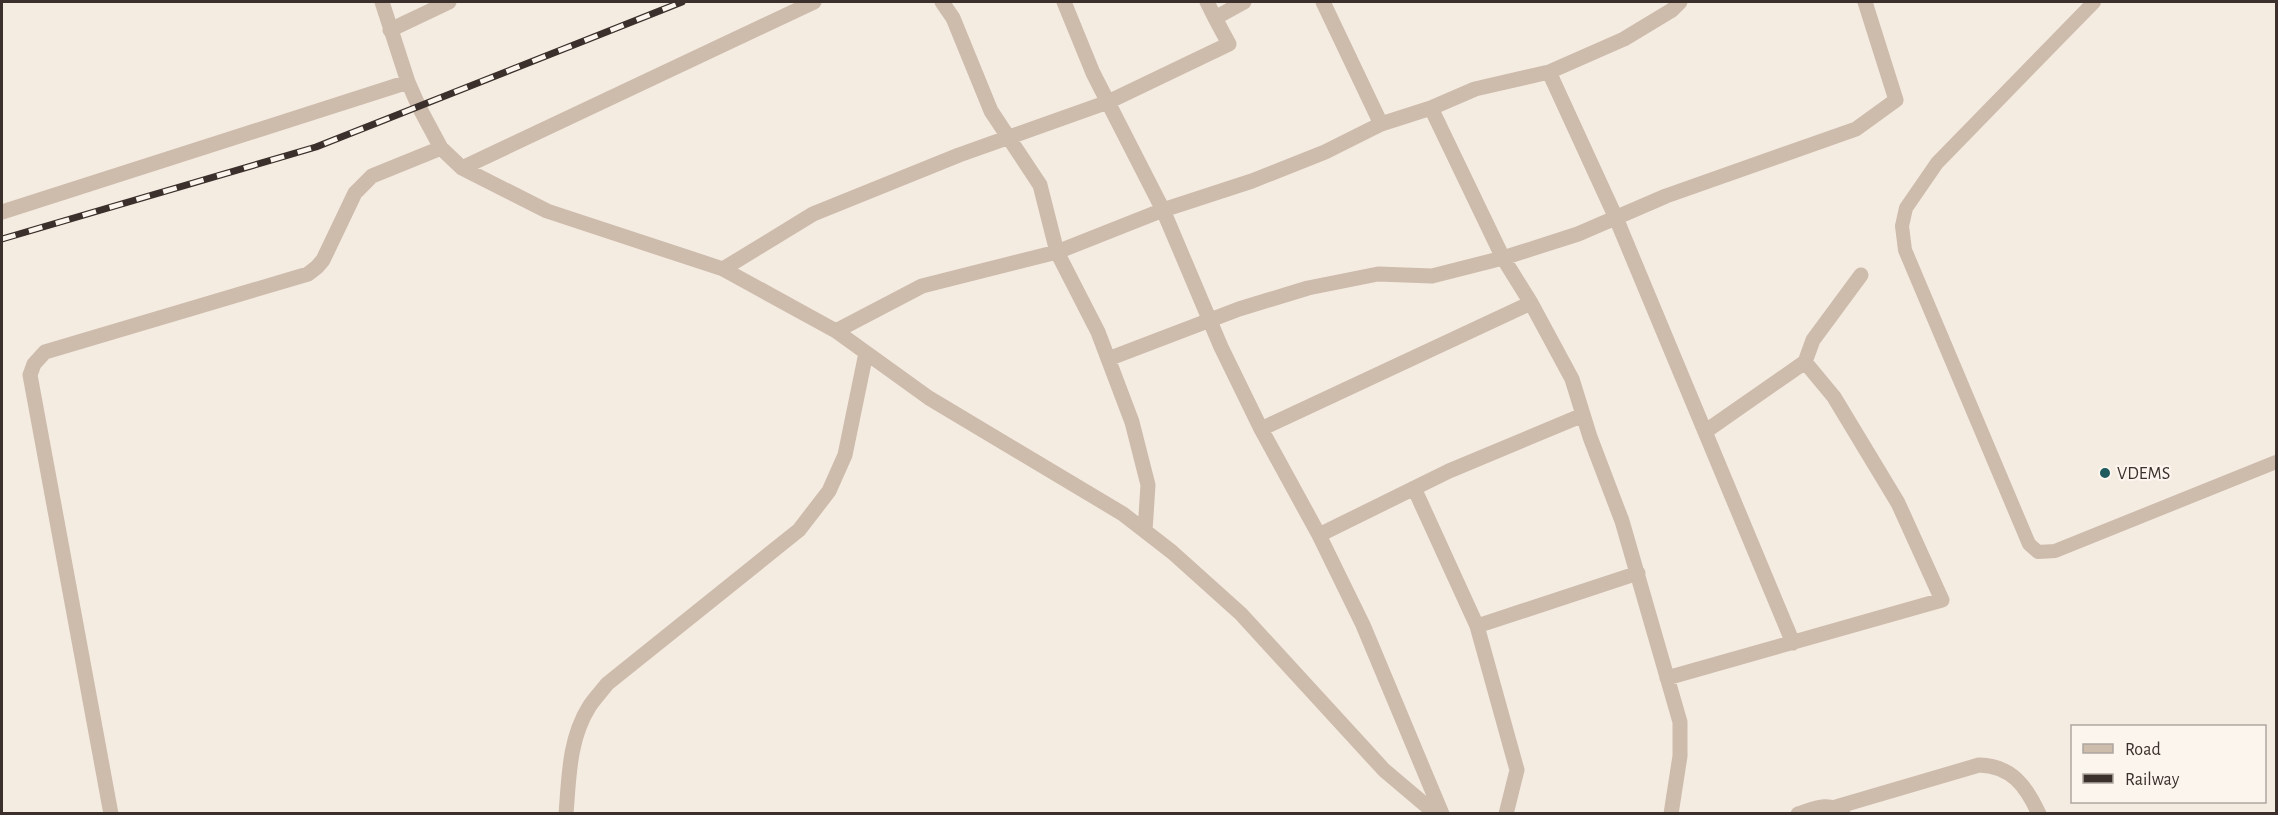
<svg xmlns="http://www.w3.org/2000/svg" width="2278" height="815" viewBox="0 0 2278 815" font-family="'Alegreya Sans',sans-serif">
<rect width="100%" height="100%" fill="#f4ebe1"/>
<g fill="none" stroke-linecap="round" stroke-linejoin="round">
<path stroke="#cdbbac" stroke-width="14" d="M2094 2 1937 163 1906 208 1902 226 1905 250 2029 544 2038 552 2055 551 2276 462"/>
<path stroke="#cdbbac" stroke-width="15" d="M382 2 408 82 419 107 441 148 462 168 547 211 723 269 836 331 929 398 1123 514 1172 552 1241 614 1384 770 1436 814
M942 2 953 18 991 111 1040 185 1057 252 1098 332 1132 422 1148 485 1145 531
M1064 2 1093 73 1163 210 1221 347 1261 429 1319 535 1363 625 1442 814
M1207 2 1215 18
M1323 2 1381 124
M390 30 449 2
M1549 72 1616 218 1793 643
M462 168 814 2
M2 212 408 82
M723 269 813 214 959 155 1108 102 1229 44 1215 18 1244 2
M1531 303 1572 379 1590 437 1622 521 1680 722V756L1671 814
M836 331 922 286 1057 252 1163 210 1252 181 1325 152 1381 124 1431 108 1475 89 1549 72 1624 39 1672 10 1680 2
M1108 359 1239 309 1308 288 1378 274 1432 276 1503 258 1578 234 1666 196 1856 129 1896 100 1865 2
M1261 429 1531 303 1503 258 1431 108
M1706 431 1805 362 1813 340 1861 275
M1414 488 1477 626 1517 770 1506 814
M1319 535 1449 471 1583 415
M1477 626 1638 573
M1667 678 1942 600 1898 503 1834 397 1805 362
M1836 807 1979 765C2012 766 2026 786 2039 814
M111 814 30 375 34 364 45 352 308 274 317 267 323 260 355 193 372 176 441 148
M566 814C569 777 569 739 589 707 594 699 601 692 607 684L799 530 829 491 845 455 866 353
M1798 814C1814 809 1828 801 1843 813"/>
<defs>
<path id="rail" d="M2 239 316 147 682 2"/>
</defs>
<use href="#rail" stroke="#3b302b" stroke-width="7"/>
<use href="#rail" stroke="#fbf5ee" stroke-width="4.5" stroke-dasharray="14" stroke-linecap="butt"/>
</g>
<circle fill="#1f5a5e" stroke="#fbf5ee" stroke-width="2" cx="2105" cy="473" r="6"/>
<g text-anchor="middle" stroke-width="4.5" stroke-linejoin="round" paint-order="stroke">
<g font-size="18" fill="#3b302b" stroke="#fbf5ee" text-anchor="start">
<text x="2117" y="479">VDEMS</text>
</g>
</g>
<rect width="2278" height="815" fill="none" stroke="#3b302b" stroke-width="6"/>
<rect x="2071" y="725" width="195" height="78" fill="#fbf5ee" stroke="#aea6a0" stroke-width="1.5"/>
<rect x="2083" y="744" width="30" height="9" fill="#cdbbac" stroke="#aea6a0" stroke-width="1.5"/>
<text x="2125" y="755" font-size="18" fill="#3b302b">Road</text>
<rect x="2083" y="774" width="30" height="9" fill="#3b302b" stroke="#aea6a0" stroke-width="1.5"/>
<text x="2125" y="785" font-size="18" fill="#3b302b">Railway</text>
</svg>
